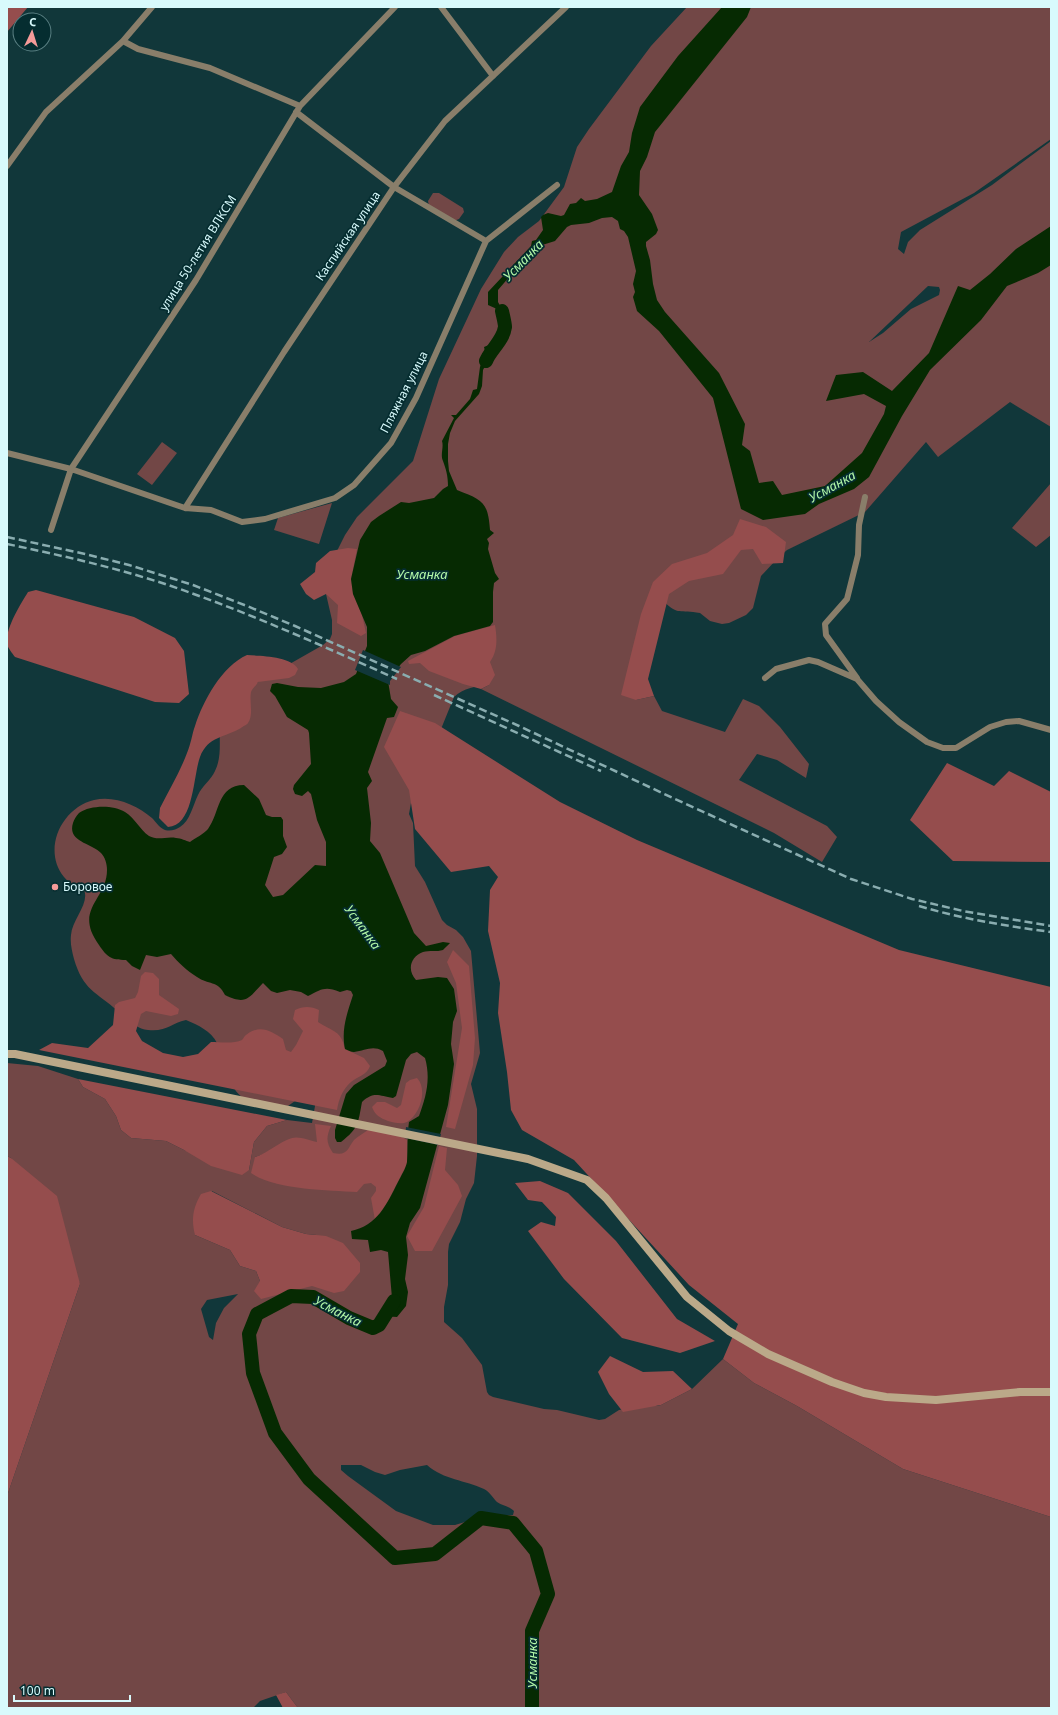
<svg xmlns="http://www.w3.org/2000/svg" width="1058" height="1715" viewBox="0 0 1058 1715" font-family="'Noto Sans',sans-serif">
<rect width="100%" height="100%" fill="#11373a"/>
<path fill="#724746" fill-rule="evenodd" d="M687 7H1051V139L974 193 901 232 898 249 904 254 908 242 920 230 992 185 1051 141V427L1010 402 938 457 926 442 865 512 787 550 776 560 761 576 753 608 746 615 729 623 722 624 710 621 700 613C680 609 677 617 661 598L636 700 654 696 662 711 725 732 743 699 759 706 780 727 809 764 806 778 777 760 757 754 739 780 827 826 837 837 822 862 774 833 481 689 489 685C477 686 463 688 454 697L411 803 409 814 413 823 415 866 425 882 442 920 447 925 456 930 463 937 471 951 480 1053 471 1084 477 1109V1156L474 1183 466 1199 460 1222 449 1244 448 1252V1285L444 1307V1322L462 1338 482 1365 487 1392 489 1395 493 1397 544 1409 557 1410 599 1420 605 1419 619 1410 641 1406H657L661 1405 692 1389 723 1359 754 1383 797 1406 903 1469 1051 1517V1708H298L286 1692 260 1701 253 1708H7V1496L80 1284 11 1158 7 1156V1063L38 1066 78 1079 83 1087 105 1099 116 1116 121 1130 131 1138 166 1141 184 1150 249 1170 254 1142 267 1126 287 1120 312 1123 315 1106 314 1094 295 1101 288 1106C280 1105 252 1104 246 1100 225 1087 227 1062 217 1043 211 1031 198 1025 186 1020 171 1023 167 1032 148 1030 136 1029 128 1019 118 1011 96 992 83 990 74 959 72 951 70 943 71 935 72 920 90 903 84 890 77 887 70 884 64 877 42 850 61 808 94 800 114 795 137 805 152 818 156 822 159 827 163 829 168 832 176 830 180 827 190 821 193 805 198 795 202 786 211 780 215 771 222 757 219 741 220 726 220 718 222 710 223 702L323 645 330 639 332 634V620L326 594 333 559 345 535 357 517 413 461 439 379 481 289 504 252 518 237 539 221 564 187 577 147 589 129 651 46ZM928 286 939 287 940 290 939 295 911 309 883 333 869 342ZM293 1138 295 1187 255 1157 267 1153ZM212 1191 282 1227 306 1234 316 1235 260 1281 256 1271 240 1266 230 1250 195 1235ZM238 1294 224 1308 216 1323 213 1340 209 1337 201 1309 207 1300ZM341 1465H361L375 1472 385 1475 400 1470 427 1465C444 1480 465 1480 484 1489 490 1492 493 1498 497 1502 503 1506 509 1506 514 1511L513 1515 485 1516 455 1525H433L396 1511 348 1476 341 1470Z
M433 193H439L463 208 464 212 459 219 454 221 429 206 428 201Z
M162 442 177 453 152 485 137 474Z
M1051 483V535L1036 547 1012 528Z
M332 503 319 544 274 530 278 518Z"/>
<path fill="#954d4d" d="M7 7H28L7 32Z
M740 519 766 527 786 542 783 563 762 564 753 549 741 550 723 574 689 581 669 594 648 679 654 696 636 700 621 695 641 614 653 582 672 564 707 553 733 535Z
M348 548 357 549 351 579 353 594 362 615 366 633 361 636 337 623 338 605 326 594 314 600 306 594 300 584 315 572 316 563 330 551Z
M36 590 134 617 175 638 184 651 189 694 179 703 155 702 15 657C12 653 8 648 7 644 5 629 20 605 28 592Z
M495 625C497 638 498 651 490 662L495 675 489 685 481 689 463 684 429 671 420 663 409 664 408 661 455 636Z
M247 655C261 656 291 656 298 669L295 675 289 678 258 682C256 686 252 689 251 692 249 702 254 714 248 723 247 725 243 726 241 728 224 738 208 736 200 757 193 776 194 826 168 827L159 818 160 808C169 790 180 772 187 753 191 744 192 734 195 726 203 701 222 666 247 655Z
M400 711 435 723 560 802 637 840 899 950 1051 987V1517L903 1469 797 1406 754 1383 723 1359 738 1324 689 1285 574 1160 522 1130 511 1110 507 1072 498 1013 500 983 488 931 490 890 498 877 489 866 451 872 415 829 409 790 384 747Z
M947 763 994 786 1009 771 1051 792V862L953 861 910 820Z
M453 950 469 966 475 1038 473 1065 455 1129 446 1127 462 1028 456 983 447 962Z
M145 972 153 973 159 979V995L179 1009 178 1014 171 1016 146 1011 141 1014 136 1031 142 1041 163 1053 183 1057 198 1054 211 1042C219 1042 234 1044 242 1040 244 1038 244 1036 246 1035 260 1024 271 1031 283 1039L286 1050 291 1052 296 1045 303 1031 293 1019 295 1010C303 1006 311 1006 319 1010L318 1022C333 1032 341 1030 345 1049L364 1058 370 1066C367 1075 358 1076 351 1082 342 1090 339 1099 337 1110L39 1050 52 1043 88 1048 113 1025 115 1005 119 1002 135 998 138 992 141 976Z
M417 1078C428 1089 420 1115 407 1122 401 1125 393 1122 388 1121 380 1118 375 1115 372 1107L377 1102H385L397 1108 401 1105 406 1083 410 1080Z
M78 1079 287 1120 267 1126 254 1142 249 1170 242 1175 211 1166 184 1150 166 1141 131 1138 121 1130 116 1116 105 1099 83 1087Z
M315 1124 331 1126C326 1137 326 1143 333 1153 348 1156 347 1149 354 1140 358 1136 364 1133 368 1130L399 1135 407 1140V1164L387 1203 375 1220 371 1198 376 1191V1187L371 1183 364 1184 357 1192C327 1190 276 1190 251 1173L255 1157C268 1153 279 1142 292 1138 299 1136 309 1140 317 1142Z
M439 1146 447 1148 445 1170 458 1185 462 1196 432 1251H415L407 1236 424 1207Z
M7 1156 11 1158 57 1196 80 1284 7 1496Z
M540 1181 568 1193 616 1241 677 1319 715 1341 680 1353 622 1338 564 1279 528 1231 541 1222 555 1226 556 1217 542 1202 528 1200 515 1183Z
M211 1191 282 1227 306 1234 326 1236 343 1243 360 1263V1272L344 1291 334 1293 312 1286 261 1299 254 1291 260 1281 256 1271 240 1266 230 1250 195 1235C191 1219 193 1208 201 1194Z
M610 1356 643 1372 673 1371 692 1389 661 1405 623 1412 609 1394 598 1372Z
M286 1692 298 1708H283L276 1695Z"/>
<path fill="#062a02" d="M722 7H751L747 17 655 132 647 157 640 171 639 195 652 214 658 230 656 234 646 242V246L650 260 653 284 657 300 665 312 719 373 745 424 742 445 750 451 759 483 773 481 782 495 825 486 862 453 884 414 886 406 864 394 826 401 836 375 863 372 892 391 929 353 958 286 970 290 990 274 1016 249 1051 226V265L1038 273 1007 286 981 320 930 370 902 416 869 477 854 489 819 504 805 514 763 520 741 509 713 398 659 331 637 311 633 297 635 292 633 284 636 271 628 237 624 231 620 229 618 221 612 217 602 218 589 223 571 225 567 227 555 241 539 246 529 254 498 290V302L504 313 506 325 483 370 482 386 479 394 455 421 450 433 448 444V461L449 471 457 490C482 500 488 501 490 530L494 533 487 539 489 543 488 549 495 573 499 579 494 583 493 592V622L490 626 454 636 425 651 411 655 401 664 388 681 391 699 398 707 394 717 387 718 368 772 372 781 367 788 371 823 370 841 380 853 414 933 426 946 443 942 450 943C448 945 445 948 443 950 437 952 429 950 423 952 410 957 407 970 416 980L438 977 447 978 454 989 457 1011 453 1022 451 1044 454 1064 448 1105 420 1208 410 1223 406 1237 408 1255 405 1279 408 1292 406 1306 397 1317 382 1316 392 1298 388 1252 381 1250 370 1252 368 1240 352 1239 351 1231C377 1226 387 1204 398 1182 401 1176 406 1168 407 1162 408 1149 407 1135 409 1122L419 1116C426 1097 431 1079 425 1058L417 1052 411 1054 406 1060 396 1096 393 1098C379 1096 374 1091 362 1102 358 1123 359 1128 341 1142H337L335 1138V1130L346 1094 354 1085 385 1066 387 1061 383 1051C372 1045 365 1051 354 1052 351 1052 348 1050 345 1049 341 1029 347 1014 353 995L351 991 347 990 340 992C325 986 322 989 308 996L301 992 290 990 277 993 271 991 263 983C249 997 247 1006 225 995 218 980 208 985 197 977 187 971 178 962 171 954L157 957 146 955 140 970 132 966 126 960C111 960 107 957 99 945 73 909 107 900 107 870 107 864 105 857 101 853 92 843 67 842 73 823 74 820 76 816 79 813 91 805 113 805 125 812 135 818 140 830 149 836 158 841 167 836 176 838 181 838 186 841 190 842 195 838 204 834 208 829 220 813 217 785 244 785L259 799 266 815 272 817H281L283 820V836L287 847 282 854 274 857 265 885 273 897 283 895 315 865 326 866V842L317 820 311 794 308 791 302 796 295 794 293 789 294 785 311 764 309 733 308 730 287 717 275 696 270 691 272 684 277 683 298 687 321 688 344 682 356 674 367 646V627L353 594 351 579 360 540 371 522 379 516 401 502 409 503 434 498 443 489 448 486C448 476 446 469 443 461 440 455 444 447 442 441L454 418 451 415H456L470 399 473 390 477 389 480 367 484 356 482 354 485 351 484 347 496 342 498 335 500 334 501 327 499 324 500 320 497 309 488 305V292L531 246 532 241 536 240 543 230 541 217 543 215 548 213 561 216 564 215 570 204 576 203 581 198 585 201 597 199 612 192 621 166 629 152 632 133 640 107 678 56Z"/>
<path fill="#11373a" d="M363 650 401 667 390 681V685L355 670Z
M406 1127 441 1134 438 1145 405 1138Z"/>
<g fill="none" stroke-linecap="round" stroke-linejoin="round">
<path stroke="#062a02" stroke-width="14" d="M486 361C491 349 503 341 505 327 505 323 503 316 502 311
M394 1301 379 1325 373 1328 349 1318 313 1297 291 1296 257 1314 249 1334 253 1373 275 1433 309 1479 395 1558 435 1554 481 1518 513 1523 536 1551 548 1594 532 1631V1708"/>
<path stroke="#897e6a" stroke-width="6" d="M441 7 493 76
M123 41 138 49 210 68 300 106
M296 112 394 187 486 241
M7 166 46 112 123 41 152 7
M7 453 71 469 185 508 211 510 242 522 265 519 335 498 354 485 391 443 416 398 486 241 557 185
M185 508 284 352 394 187 445 121 566 7
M51 530 71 469 196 280 300 106 395 7
M765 678 776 669 809 660 818 662 857 679 876 701 899 722 927 742 943 748H956L990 727 1006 722 1019 721 1051 730
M857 678 826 635 825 624 847 599 858 555 859 525 865 497"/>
<path stroke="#bba989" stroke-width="8" d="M7 1054H15L528 1159 587 1180 606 1198 687 1297 729 1331 768 1354 832 1382 864 1393 886 1397 936 1400 1020 1392H1051"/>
<path stroke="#8aadb0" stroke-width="2.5" stroke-dasharray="8 4" stroke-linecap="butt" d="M7 537 85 554 129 565 193 585 247 606 295 626 519 726 675 799 851 879 912 899 963 911 1051 926
M7 544C69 557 131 571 191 593 261 618 329 649 397 679
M434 695 601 771
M919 906C963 919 1006 926 1051 932"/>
</g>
<circle fill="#f59b99" stroke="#052d30" stroke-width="1.5" cx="55" cy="887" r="4"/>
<g text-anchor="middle" stroke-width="3.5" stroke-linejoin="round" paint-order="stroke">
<g font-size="12" fill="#d8fafc" stroke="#052d30">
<text transform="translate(348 236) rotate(-56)" y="4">Каспийская улица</text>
<text transform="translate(198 253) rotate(-58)" y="4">улица 50-летия ВЛКСМ</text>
<text transform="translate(404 392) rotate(-63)" y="4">Пляжная улица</text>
</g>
<g font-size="12" fill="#d8fafc" stroke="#052d30" text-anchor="start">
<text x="63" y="891">Боровое</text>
</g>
<g font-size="13" font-style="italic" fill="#b3f8a8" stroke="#052d30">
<text transform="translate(523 260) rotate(-46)" y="5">Усманка</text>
<text transform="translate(832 486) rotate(-29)" y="5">Усманка</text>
<text x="422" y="579">Усманка</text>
<text transform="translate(363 927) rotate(54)" y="5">Усманка</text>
<text transform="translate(338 1311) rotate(27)" y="5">Усманка</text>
<text transform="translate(532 1663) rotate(-90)" y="5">Усманка</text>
</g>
</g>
<rect width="1058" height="1715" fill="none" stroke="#d8fafc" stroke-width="16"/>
<g transform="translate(32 32) rotate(4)"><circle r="19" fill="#052d30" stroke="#597f82"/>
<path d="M0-3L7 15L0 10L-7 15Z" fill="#f59b99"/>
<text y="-6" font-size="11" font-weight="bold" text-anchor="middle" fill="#d8fafc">С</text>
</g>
<path d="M14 1695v6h116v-6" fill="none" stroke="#d8fafc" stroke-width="2"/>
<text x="20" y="1695" font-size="12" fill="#d8fafc" stroke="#052d30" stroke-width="3" paint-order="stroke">100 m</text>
</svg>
